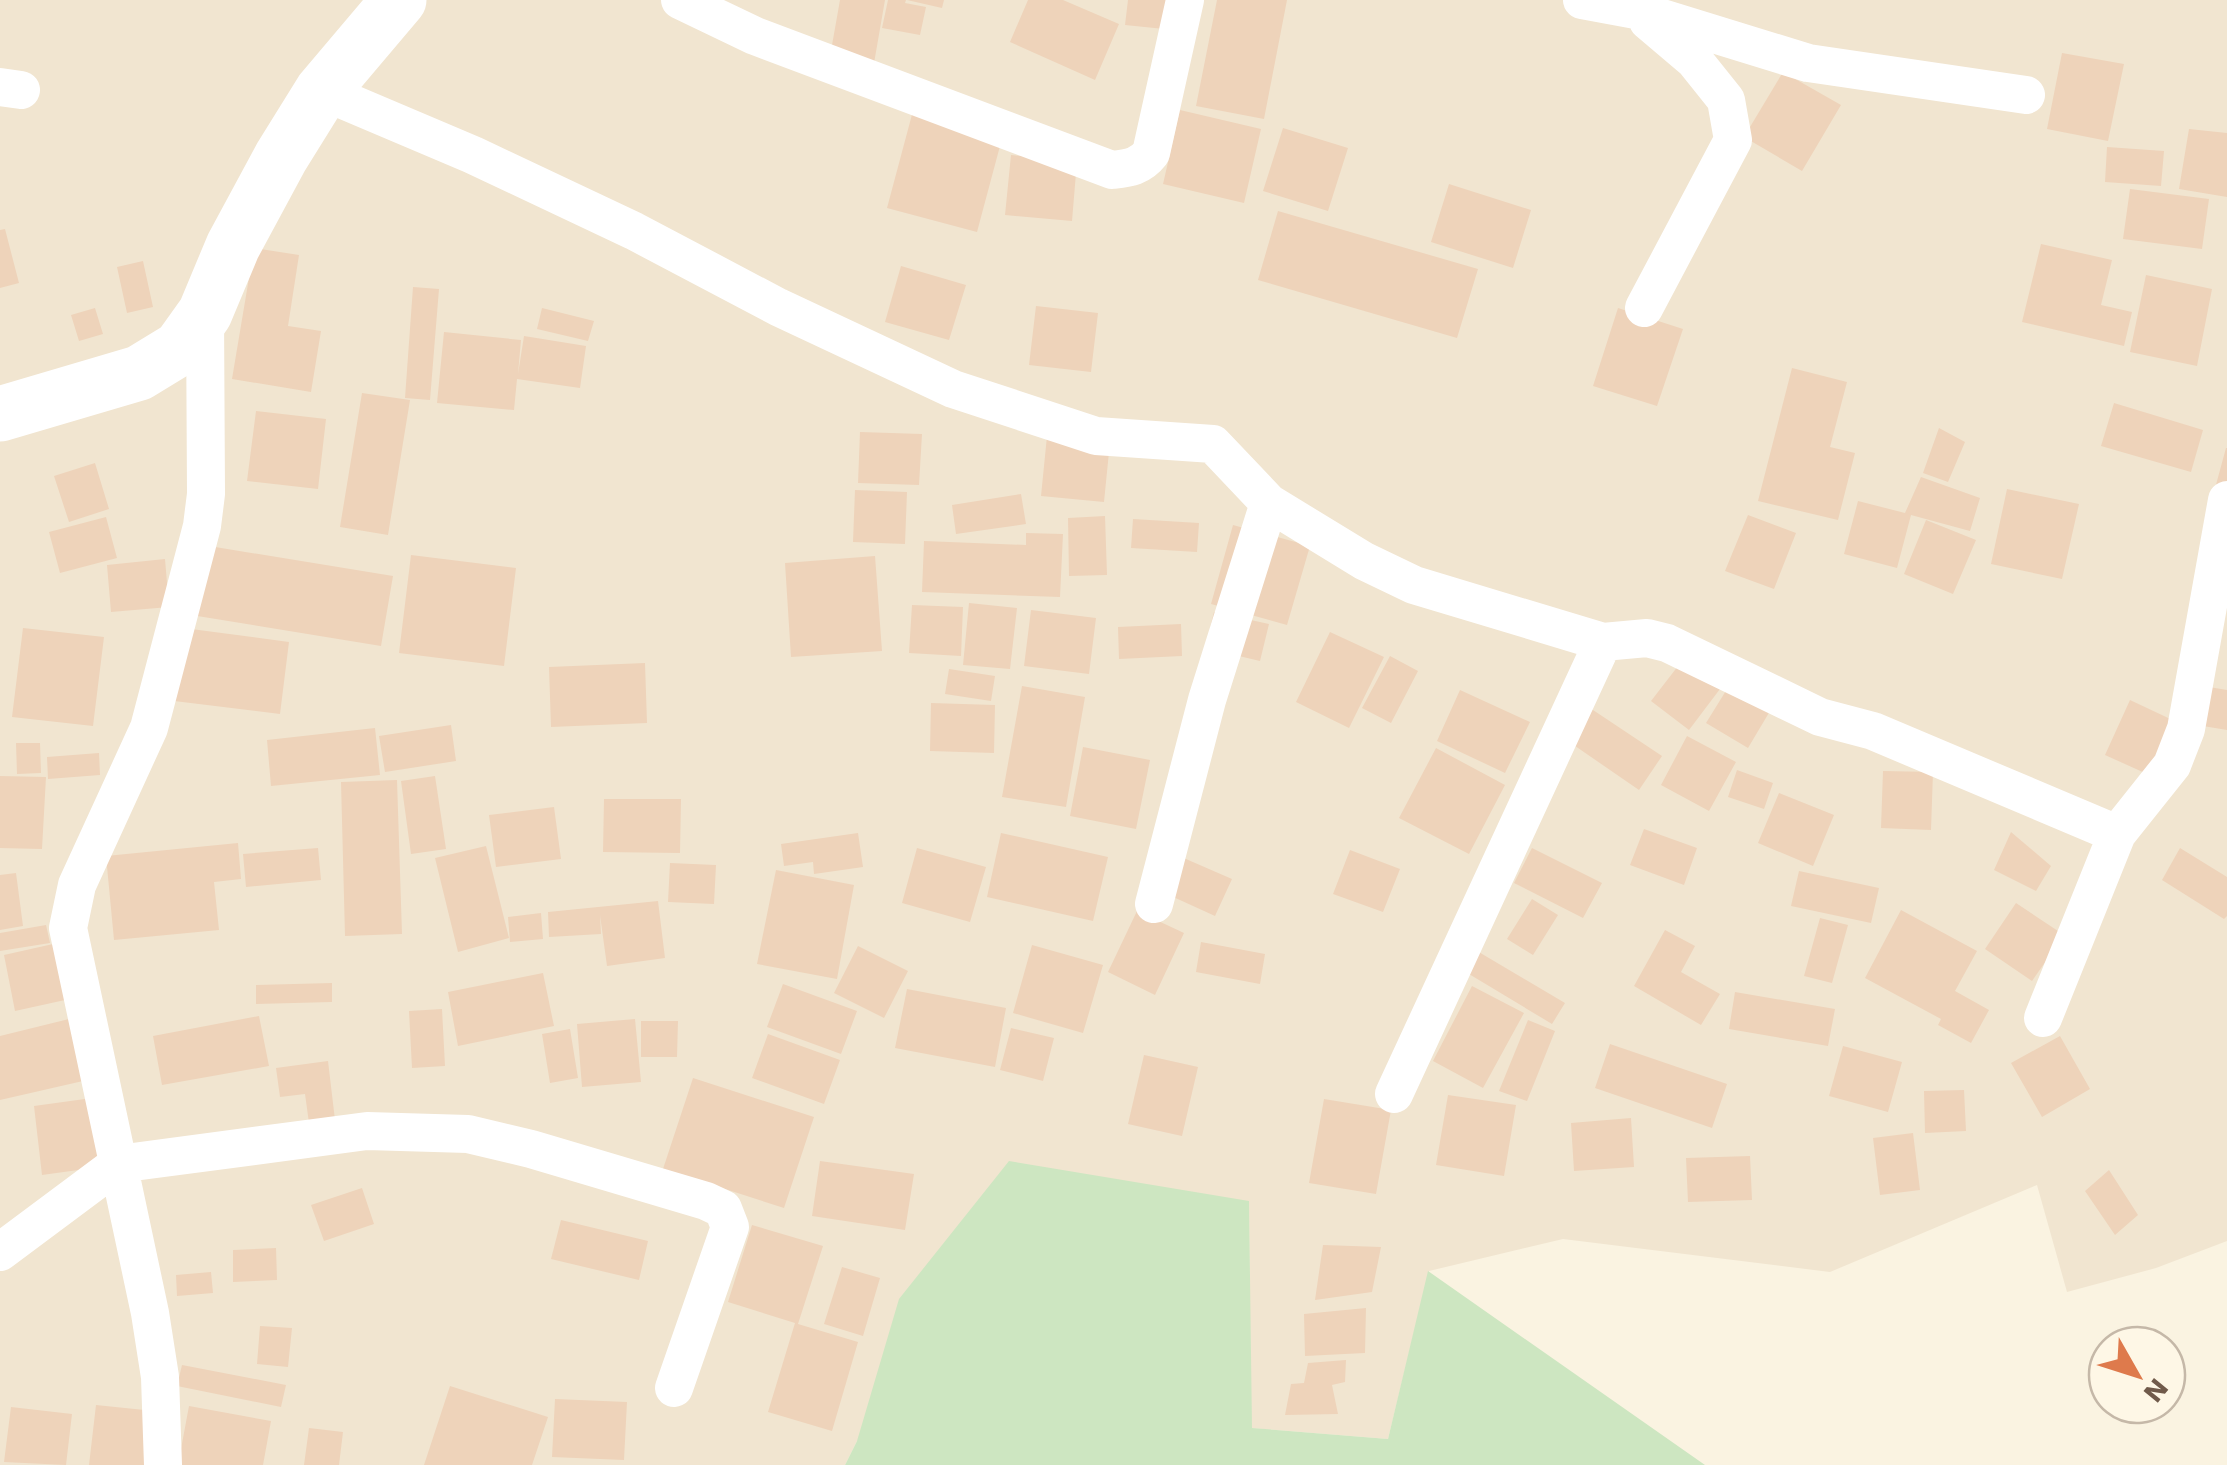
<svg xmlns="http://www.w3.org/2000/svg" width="2227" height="1465" viewBox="0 0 2227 1465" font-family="'Work Sans',sans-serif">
<rect width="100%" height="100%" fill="#faf3e1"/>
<path fill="#f1e5d0" d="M0 0H2227V1241L2156 1268 2067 1292 2037 1185 1830 1272 1563 1239 1429 1271 1388 1439 1251 1428 1249 1201 857 1441 845 1465H0Z"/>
<path fill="#cde6c1" d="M1009 1161 1249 1201 1252 1428 1388 1439 1428 1271 1705 1465H845L857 1441 899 1299Z"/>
<path fill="#eed3ba" d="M840 0H885L873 69 829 62Z
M888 0H906L905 3 926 7 920 35 882 28Z
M907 0H944L942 8Z
M1028 0H1063L1119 24 1095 80 1010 42Z
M1128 0H1178L1174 30 1125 25Z
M1217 0H1287L1264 119 1196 106Z
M2062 53 2124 64 2108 141 2047 129Z
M1783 72 1841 105 1802 171 1744 137Z
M914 107 1004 131 977 232 887 208Z
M1180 110 1261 129 1244 203 1163 184Z
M1283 128 1348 148 1328 211 1263 191Z
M2189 129 2227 133V197L2179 189Z
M2107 147 2164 151 2161 186 2105 182Z
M1011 155 1077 161 1072 221 1005 215Z
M1449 184 1531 210 1513 268 1431 242Z
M2130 189 2209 199 2202 249 2123 239Z
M1278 211 1478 269 1457 338 1258 280Z
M5 229 19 283 0 288V230Z
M2041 244 2112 260 2101 305 2132 312 2124 346 2022 322Z
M254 248 299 255 288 326 321 331 311 392 232 379Z
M143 261 153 307 127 313 117 267Z
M901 266 966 285 949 340 885 322Z
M2146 275 2212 289 2197 366 2130 352Z
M413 287 439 289 430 400 405 398Z
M1036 306 1098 313 1091 372 1029 365Z
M95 308 103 334 79 341 71 315Z
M542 308 594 321 588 341 537 329Z
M1618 308 1683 329 1657 406 1593 386Z
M444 332 521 340 518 374 524 336 586 346 580 388 517 379 514 410 437 403Z
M1792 368 1847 382 1830 447 1855 453 1838 520 1758 501Z
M362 393 410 400 388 535 340 527Z
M2114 403 2203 430 2191 472 2101 446Z
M256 411 326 419 318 489 247 481Z
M1939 428 1965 442 1948 482 1923 473Z
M860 432 922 434 919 485 858 483Z
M1047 436 1110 442 1104 502 1041 496Z
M2226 448H2227V507L2211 503Z
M95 463 109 509 69 522 54 476Z
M1921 477 1980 498 1970 531 1911 515 1897 568 1844 554 1858 501 1905 513Z
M2007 489 2079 504 2062 579 1991 564Z
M855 490 907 492 905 544 853 542Z
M1021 494 1026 524 956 534 952 505Z
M1748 515 1796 533 1774 589 1725 571Z
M1105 516 1107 575 1069 576 1068 518Z
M106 517 117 558 60 573 49 532Z
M1133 519 1199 523 1197 552 1131 548Z
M1926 520 1976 540 1953 594 1904 574Z
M1233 525 1310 546 1287 625 1211 604Z
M1026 533 1063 534 1060 597 922 592 924 541 1026 545Z
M197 544 393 576 381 646 185 614Z
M411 555 516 568 504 666 399 653Z
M875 556 882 651 791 657 785 563Z
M165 559 169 607 111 612 107 565Z
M969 603 1017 608 1010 669 963 665Z
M912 605 963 607 961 656 909 653Z
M1031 610 1096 618 1089 674 1024 666Z
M1214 612 1269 624 1260 661 1205 648Z
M1181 624 1182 656 1119 659 1118 627Z
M176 627 289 642 280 714 166 700Z
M23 628 104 637 93 726 12 717Z
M1330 632 1384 657 1349 728 1296 702Z
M1390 656 1418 671 1391 723 1362 708Z
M1685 657 1723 685 1689 730 1651 701Z
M645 663 647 723 551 727 549 667Z
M949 669 995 676 991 701 945 694Z
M1732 681 1773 706 1748 748 1706 723Z
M1022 686 1085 697 1066 807 1002 797Z
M2209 687 2227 690V730L2203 726Z
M1460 690 1530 722 1505 773 1437 741Z
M2130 700 2181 724 2156 778 2105 755Z
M931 703 995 705 994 753 930 751Z
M1587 706 1662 756 1639 790 1565 739Z
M451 725 456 761 385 772 379 736Z
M375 728 380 775 271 786 267 740Z
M1687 736 1736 762 1709 811 1661 785Z
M16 743H40L41 773 17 774Z
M1083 747 1150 760 1136 829 1070 816Z
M1436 748 1505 785 1469 854 1399 818Z
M99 753 100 775 48 779 47 757Z
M1737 770 1773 783 1764 809 1728 797Z
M1883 771 1933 772 1931 830 1881 828Z
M0 776 46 777 42 849 0 848Z
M435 776 446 849 411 854 401 781Z
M397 780 402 934 345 936 341 782Z
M1779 793 1834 815 1813 866 1758 843Z
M604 799H681L680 853 603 852Z
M554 807 561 859 496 867 489 815Z
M1644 829 1697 848 1684 885 1630 865Z
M2011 832 2051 866 2036 891 1994 870Z
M858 833 863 867 814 874 813 862 784 866 781 844Z
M1001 833 1108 857 1093 921 987 897Z
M238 843 241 879 214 882 219 930 114 940 106 856Z
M486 846 509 938 458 952 435 858Z
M318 848 321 880 246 887 243 854Z
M917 848 986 867 970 922 902 903Z
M1532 848 1602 883 1583 918 1514 883Z
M2180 848 2227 877V916L2224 919 2162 880Z
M1163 849 1232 879 1215 916 1147 885Z
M1350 850 1400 869 1383 912 1333 894Z
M670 863 716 865 714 904 668 902Z
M776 870 854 885 837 979 757 964Z
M1799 871 1879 888 1871 923 1791 906Z
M16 873 23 926 0 930V875Z
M1532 899 1558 915 1533 955 1507 939Z
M658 901 665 958 607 966 600 915 601 934 549 937 548 912Z
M2016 903 2064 935 2032 981 1985 949Z
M1901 910 1977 951 1955 991 1989 1010 1971 1043 1938 1025 1941 1019 1865 978Z
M1137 911 1184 933 1155 995 1108 972Z
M541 913 543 939 510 942 508 917Z
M1820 918 1848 925 1832 983 1804 976Z
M46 925 50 943 0 951V933Z
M1665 930 1695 946 1681 972 1720 994 1701 1025 1634 986Z
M1201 942 1265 954 1260 984 1196 972Z
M53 944 65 1000 15 1011 4 955Z
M1032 945 1103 965 1083 1033 1013 1013Z
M858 946 908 971 884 1018 834 993Z
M1472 948 1565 1003 1552 1024 1459 968Z
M543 973 554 1026 458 1046 448 992Z
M332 983V1002L256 1004V985Z
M783 984 857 1011 841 1054 767 1027Z
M1472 986 1524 1013 1483 1088 1433 1061Z
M907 989 1006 1008 995 1067 895 1048Z
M1735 992 1835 1009 1828 1046 1729 1029Z
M442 1009 445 1066 412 1068 409 1011Z
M259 1016 269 1066 162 1085 153 1036Z
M69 1019 83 1081 0 1100V1036Z
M635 1019 641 1082 582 1087 577 1024Z
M1528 1020 1555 1031 1527 1101 1499 1091Z
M641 1021H678L677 1057H641Z
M1011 1028 1054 1038 1043 1081 1000 1070Z
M570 1029 578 1078 550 1083 542 1034Z
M768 1034 840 1060 824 1104 752 1078Z
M2060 1036 2090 1089 2042 1117 2011 1063Z
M1610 1044 1727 1084 1712 1128 1595 1088Z
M1843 1046 1902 1062 1888 1112 1829 1096Z
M1144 1055 1198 1067 1182 1136 1128 1124Z
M328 1061 335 1120 309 1123 305 1094 280 1097 276 1068Z
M693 1078 814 1117 784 1208 663 1169Z
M1964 1090 1966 1131 1925 1133 1924 1091Z
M1448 1095 1516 1105 1504 1176 1436 1165Z
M92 1098 100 1167 42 1175 34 1106Z
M1324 1099 1391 1110 1376 1194 1309 1183Z
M1631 1118 1634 1167 1574 1171 1571 1123Z
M1913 1133 1920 1190 1880 1195 1873 1138Z
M1750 1156 1752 1200 1688 1202 1686 1158Z
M820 1161 914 1174 905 1230 812 1216Z
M2109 1170 2138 1215 2115 1235 2085 1191Z
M362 1188 374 1224 324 1241 311 1205Z
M561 1220 648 1241 639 1280 551 1259Z
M752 1225 823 1246 798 1324 858 1342 832 1431 768 1412 795 1323 728 1302Z
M1323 1245 1381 1247 1372 1292 1315 1300Z
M276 1248 277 1280 233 1282V1250Z
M842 1267 880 1278 863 1336 824 1324Z
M211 1272 213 1293 177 1296 176 1275Z
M1366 1308 1365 1353 1305 1356 1304 1314Z
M260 1326 292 1328 288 1367 257 1364Z
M1346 1360 1345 1382 1332 1385 1338 1414 1285 1415 1291 1384 1304 1383 1308 1363Z
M182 1365 286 1385 281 1407 177 1386Z
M450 1386 548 1417 532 1465H424Z
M555 1399 627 1402 624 1460 552 1457Z
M96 1405 154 1411 148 1465H89Z
M189 1406 271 1421 263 1465H178Z
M11 1407 72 1414 66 1465 4 1462Z
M309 1428 343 1432 339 1465H304Z"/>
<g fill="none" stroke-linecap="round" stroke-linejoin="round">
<path stroke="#fff" stroke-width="38" d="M680 0 755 36 1112 170C1129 168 1140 167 1151 153L1185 0
M1582 0 1636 10 1808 63 2026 95
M0 87 21 90
M322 91 473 155 634 231 778 307 953 389 1096 436 1213 444 1269 503 1364 561 1414 585 1603 642 1647 638 1667 643 1820 717 1873 731 2117 834
M1644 308 1733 140 1726 100 1694 60 1648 21
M1154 904 1207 700 1269 503
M2043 1018 2117 834 2172 765 2186 729 2227 500
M1394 1094 1603 642
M0 1252 118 1164 367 1131 468 1134 531 1149 706 1201 723 1209 730 1227 674 1388
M163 1465 160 1377 150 1313 68 928 77 885 149 728 202 526 206 494 205 313"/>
<path stroke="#fff" stroke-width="55" d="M0 414 139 373 180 348 205 313 233 246 281 157 322 91 399 0"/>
</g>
<g transform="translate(2137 1375) rotate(129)"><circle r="48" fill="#fef7e6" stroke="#c5b8a8" stroke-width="2.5"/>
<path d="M0-8L18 38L0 25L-18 38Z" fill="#de7a4c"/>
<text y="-15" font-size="28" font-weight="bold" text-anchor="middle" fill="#705a4a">N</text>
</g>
</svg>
